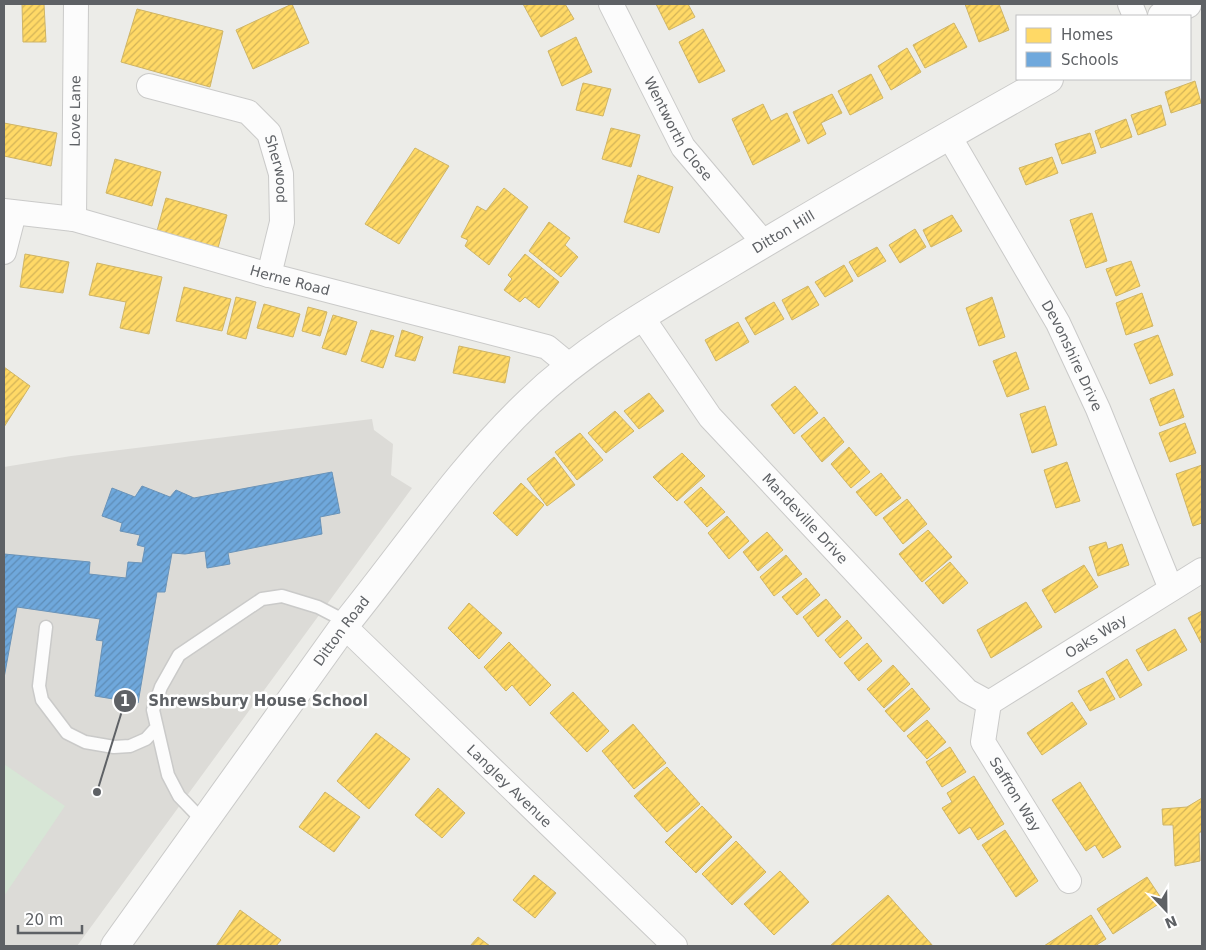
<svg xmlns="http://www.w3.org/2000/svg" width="1206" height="950" viewBox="0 0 1206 950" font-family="'DejaVu Sans',sans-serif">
<defs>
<pattern id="homes-hatch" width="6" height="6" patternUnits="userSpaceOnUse" patternTransform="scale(1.25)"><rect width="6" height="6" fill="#ffd966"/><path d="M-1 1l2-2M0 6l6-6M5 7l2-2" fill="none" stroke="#d2b358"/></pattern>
<pattern id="schools-hatch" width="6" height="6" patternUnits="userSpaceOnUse" patternTransform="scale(1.25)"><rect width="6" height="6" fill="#6fa8dc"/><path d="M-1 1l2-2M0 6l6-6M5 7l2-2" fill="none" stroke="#5e8cb6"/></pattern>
</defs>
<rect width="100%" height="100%" fill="#ecece8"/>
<path fill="#dcdbd7" d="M372 419 374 430 393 444 391 475 412 488 77 946H4V467L71 456Z"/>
<path fill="#d7e6d6" d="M4 764 65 806 4 896Z"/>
<path fill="url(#homes-hatch)" stroke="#cfb566" d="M22 4H44L46 42H23Z
M292 4 309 43 253 69 236 30Z
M523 4H565L574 19 541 37Z
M656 4H688L695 17 669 30Z
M965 4H999L1009 30 979 42Z
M137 9 223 31 210 87 121 62Z
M954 23 967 47 925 68 913 45Z
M703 29 725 71 699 83 679 42Z
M576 37 592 72 562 86 548 51Z
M907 48 921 72 891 90 878 66Z
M871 74 883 98 850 115 838 91Z
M1195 81 1201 103 1171 113 1165 92Z
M583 83 611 89 603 116 576 110Z
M832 94 842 113 821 123 826 134 808 144 793 112Z
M763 104 771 121 787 113 800 141 753 165 732 119Z
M1161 105 1166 125 1138 135 1131 115Z
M1126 119 1132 137 1101 148 1095 131Z
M4 123 57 133 51 166 4 156Z
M611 128 640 135 631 167 602 159Z
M1090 133 1096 153 1062 164 1055 144Z
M415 148 449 166 399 244 365 224Z
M1052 157 1058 173 1026 185 1019 168Z
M115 159 161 172 152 206 106 193Z
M638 175 673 187 659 233 624 222Z
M504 188 528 207 489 265 465 246 468 240 461 237 477 206 486 211Z
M166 198 227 215 218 248 157 231Z
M1092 213 1107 261 1086 268 1070 220Z
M952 215 962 231 931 247 923 230Z
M549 222 570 238 565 245 578 257 561 277 529 251Z
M915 229 926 247 900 263 889 245Z
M877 247 886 261 858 277 849 262Z
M25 254 69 262 63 293 20 287Z
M525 254 559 282 539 308 525 297 520 302 504 290 512 279 508 275Z
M1131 261 1140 286 1116 296 1106 269Z
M97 263 162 277 149 334 120 328 126 302 89 295Z
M844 265 853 281 825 297 815 282Z
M808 286 819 305 792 320 782 300Z
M184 287 231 299 222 331 176 321Z
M1142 293 1153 326 1126 335 1116 303Z
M236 297 256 302 246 339 227 334Z
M992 297 1005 337 979 346 966 308Z
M774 302 784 319 755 335 745 318Z
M264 304 300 314 293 337 257 328Z
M308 307 327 312 320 336 302 331Z
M333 315 357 322 346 355 322 348Z
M738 322 749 342 716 361 705 340Z
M371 330 394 336 383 368 361 361Z
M402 330 423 337 415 361 395 356Z
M1158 335 1173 375 1150 384 1134 344Z
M459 346 510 357 505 383 453 373Z
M1016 352 1029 389 1007 397 993 361Z
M4 367 30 386 4 427Z
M795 386 818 413 794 434 771 405Z
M1174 389 1184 417 1160 426 1150 399Z
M649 393 664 411 639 429 624 411Z
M1045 406 1057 445 1032 453 1020 414Z
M615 411 634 431 606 453 588 433Z
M824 417 844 442 822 462 801 436Z
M1185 423 1196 453 1170 462 1159 433Z
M580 433 603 460 577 480 555 452Z
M849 447 870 472 851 488 831 464Z
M682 453 705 476 677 501 653 477Z
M554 457 575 485 547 506 527 479Z
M1067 462 1080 501 1056 508 1044 470Z
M1202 465V523L1193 526 1176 474Z
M881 473 901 498 876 516 856 492Z
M521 483 544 505 517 536 493 513Z
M701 487 725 512 707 527 684 502Z
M907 499 927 524 903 544 883 518Z
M727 516 749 541 729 559 708 533Z
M928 530 952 557 922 582 899 554Z
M767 532 783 550 758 571 743 552Z
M1106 542 1108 549 1122 544 1129 565 1098 576 1089 547Z
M786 555 802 574 774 596 760 577Z
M950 562 968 583 943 604 925 583Z
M1084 565 1098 587 1055 613 1042 590Z
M806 578 820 595 797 615 782 597Z
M826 599 841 617 818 637 803 617Z
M1026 602 1042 627 991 658 977 630Z
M469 603 502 633 479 659 448 628Z
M1202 611V642L1201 643 1188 618Z
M847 620 862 638 840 658 825 640Z
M1175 629 1187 650 1148 671 1136 650Z
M509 642 551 685 530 706 512 685 506 691 484 667Z
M867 643 882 661 859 681 844 663Z
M1127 659 1142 685 1120 698 1106 672Z
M893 665 910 684 884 708 867 689Z
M1103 678 1115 699 1090 711 1078 691Z
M912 688 930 709 904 732 885 711Z
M573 692 609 731 587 752 550 713Z
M1072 702 1087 724 1042 755 1027 733Z
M927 720 946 742 927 759 907 736Z
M633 724 666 763 634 789 602 751Z
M376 733 410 759 369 809 337 781Z
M950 747 966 772 942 787 926 762Z
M667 767 700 804 667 832 634 796Z
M974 776 1004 824 978 840 970 827 959 834 942 808 952 802 947 793Z
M1080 782 1121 847 1103 858 1095 845 1086 851 1052 800Z
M438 788 465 813 442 838 415 815Z
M325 792 360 817 334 852 299 827Z
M1202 798V831L1199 833 1200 861 1175 866 1173 825H1163L1162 809 1187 807Z
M702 806 732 837 696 873 665 842Z
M1005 830 1038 881 1016 897 982 845Z
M736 841 766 872 732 905 702 874Z
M780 871 809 902 774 935 744 904Z
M534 875 556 893 535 918 513 900Z
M1147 877 1163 901 1113 934 1097 909Z
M888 895 933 946H830Z
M240 910 281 940 276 946H216Z
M1091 915 1106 939 1095 946H1044Z
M478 937 490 946H470Z"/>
<path fill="url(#schools-hatch)" stroke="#6a93b8" d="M332 472 340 513 320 517 322 534 228 553 230 564 207 568 205 551 185 554 172 553 165 592H157L138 703 95 696 103 641 96 640 100 619 17 607 4 678V554L90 562 89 574 126 578 128 562 142 563 145 547 137 545 140 535 120 531 122 523 102 516 112 488 135 497 142 486 170 497 176 490 194 498Z"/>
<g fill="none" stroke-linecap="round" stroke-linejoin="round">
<defs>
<path id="service" d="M46 627 39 686 42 700 67 733 85 742 114 747 130 746 146 739 156 728
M204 822 179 796 168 775 153 710 161 687 179 655 262 599 282 596 318 607 347 622"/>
<g id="minor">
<path id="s1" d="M611 4 683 147 764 243"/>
<path d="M1130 4 1135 16"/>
<path id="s2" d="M149 86 248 112 269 133 281 174 282 222 269 275"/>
<path id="s3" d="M949 136 1058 323 1098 409 1171 589"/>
<path id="s4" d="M4 211 74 219 269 275 547 347 570 366"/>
<path id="s5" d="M74 219 76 4"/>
<path d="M4 252 14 213"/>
<path id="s6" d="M642 317 710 417 967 691 989 703"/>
<path id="s7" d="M344 626 675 946"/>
<path id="s8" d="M989 703 1202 570"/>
<path id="s9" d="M989 703 983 742 1069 881"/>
</g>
<g id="tertiary">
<path d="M1162 16 1187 4"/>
<path id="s10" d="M115 946 344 626C405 551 459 469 529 402 588 345 661 305 731 263 836 200 942 139 1049 79"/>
</g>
</defs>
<use href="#service" stroke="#cacac9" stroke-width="15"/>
<use href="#minor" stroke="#cacac9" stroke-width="26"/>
<use href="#tertiary" stroke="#cacac9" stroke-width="30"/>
<use href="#service" stroke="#fcfcfc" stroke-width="12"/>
<use href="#minor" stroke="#fcfcfc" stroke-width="24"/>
<use href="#tertiary" stroke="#fcfcfc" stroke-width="28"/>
</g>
<g text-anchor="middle" stroke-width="5" stroke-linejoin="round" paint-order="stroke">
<g font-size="14" fill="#5e6165" stroke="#fff">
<text dy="5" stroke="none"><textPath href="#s5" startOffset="108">Love Lane</textPath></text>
<text dy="5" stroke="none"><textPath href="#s1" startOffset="142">Wentworth Close</textPath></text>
<text dy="5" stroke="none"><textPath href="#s2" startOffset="169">Sherwood</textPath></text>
<text dy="5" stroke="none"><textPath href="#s10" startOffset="991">Ditton Hill</textPath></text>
<text dy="5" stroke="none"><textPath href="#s4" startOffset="295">Herne Road</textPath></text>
<text dy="5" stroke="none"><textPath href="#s3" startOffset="252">Devonshire Drive</textPath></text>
<text dy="5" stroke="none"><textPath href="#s6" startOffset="260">Mandeville Drive</textPath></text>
<text dy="5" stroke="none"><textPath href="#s10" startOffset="388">Ditton Road</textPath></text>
<text dy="5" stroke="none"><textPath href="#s8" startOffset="126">Oaks Way</textPath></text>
<text dy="5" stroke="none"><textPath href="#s7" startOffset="230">Langley Avenue</textPath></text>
<text dy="5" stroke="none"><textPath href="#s9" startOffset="101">Saffron Way</textPath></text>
</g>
</g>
<path fill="none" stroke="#5e6165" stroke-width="2" d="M97 792L125 701"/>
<g fill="#5e6165" stroke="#fff" stroke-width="2">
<circle cx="97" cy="792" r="5"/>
<circle cx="125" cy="701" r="12"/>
</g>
<g font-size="15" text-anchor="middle" font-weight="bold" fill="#fff">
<text x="125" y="706">1</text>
</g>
<g font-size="15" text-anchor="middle" font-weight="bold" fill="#5e6165" stroke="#fff" stroke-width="5" stroke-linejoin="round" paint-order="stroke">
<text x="258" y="706">Shrewsbury House School</text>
</g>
<rect width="1206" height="950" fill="none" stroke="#5e6165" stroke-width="10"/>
<rect x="1016" y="15" width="175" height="65" fill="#ffffff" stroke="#bfc0c1"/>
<rect x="1026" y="28" width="25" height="15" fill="#ffd966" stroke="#bfc0c1"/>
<text x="1061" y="40" font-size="15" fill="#5e6165">Homes</text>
<rect x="1026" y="52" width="25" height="15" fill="#6fa8dc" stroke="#bfc0c1"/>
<text x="1061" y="65" font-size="15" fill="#5e6165">Schools</text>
<g transform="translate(1166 910) rotate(158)" stroke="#ffffff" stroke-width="4" paint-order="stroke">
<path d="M0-4L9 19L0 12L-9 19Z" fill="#5e6165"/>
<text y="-8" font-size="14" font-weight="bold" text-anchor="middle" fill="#5e6165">N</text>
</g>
<path d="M18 925v8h64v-8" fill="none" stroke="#5e6165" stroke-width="2.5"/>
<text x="25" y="925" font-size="15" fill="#5e6165" stroke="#ffffff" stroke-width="4" paint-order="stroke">20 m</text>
</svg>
